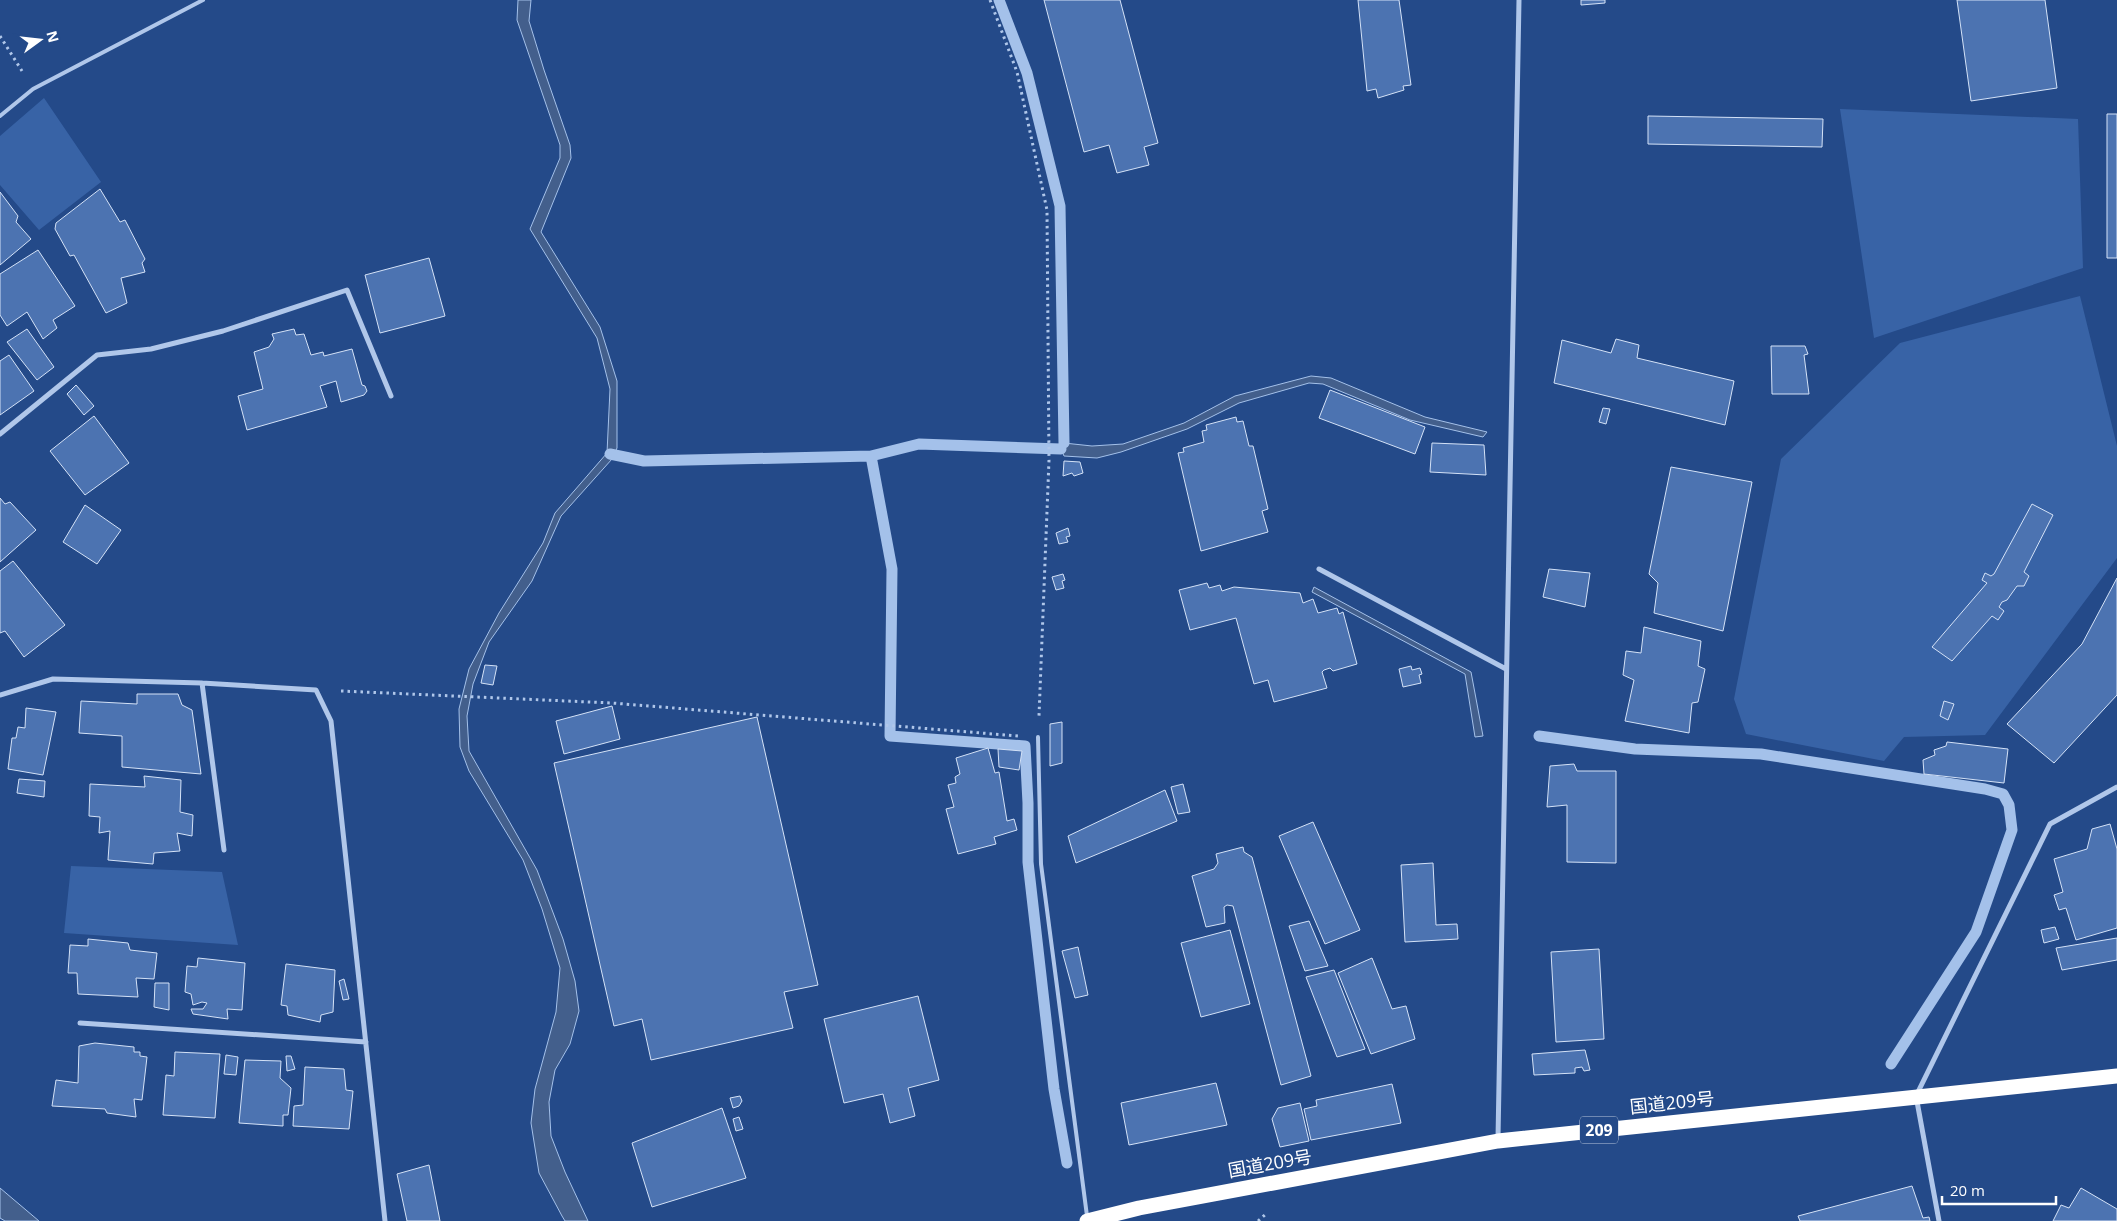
<svg xmlns="http://www.w3.org/2000/svg" width="2117" height="1221" viewBox="0 0 2117 1221" font-family="'Open Sans','Noto Sans JP',sans-serif">
<rect width="100%" height="100%" fill="#244a89"/>
<path fill="#3863a6" d="M44 98 101 182 39 230 0 185V136Z
M1840 109 2078 119 2083 268 1874 338Z
M2080 296 2117 446V558L1985 735 1904 737 1884 761 1746 734 1734 699 1781 459 1900 343Z
M71 866 222 872 238 945 64 933Z"/>
<path fill="#435f8c" stroke="#a4c1ea" d="M518 0H531L529 21 544 70 570 145 571 158 541 232 600 327 617 381V448L612 459 561 516 532 581 489 642 473 684 467 716 469 751 537 870 563 939 575 981 579 1011 570 1044 555 1070 549 1102 551 1136 565 1172 588 1221H565L562 1216 539 1173 531 1123 535 1089 556 1012 560 968 542 909 523 860 469 771 460 747 459 709 469 669 499 613 543 543 555 513 607 453 610 389 597 338 530 229 560 158V145L517 20Z
M1311 376 1331 378 1425 417 1487 432 1483 437 1410 420 1323 384 1309 383 1239 403 1187 429 1121 452 1097 458 1064 456 1061 449 1064 443 1092 446 1123 444 1184 423 1235 396Z
M1314 587 1471 672 1483 736 1475 737 1465 674 1312 592Z
M0 1188 39 1221H5L0 1218Z"/>
<g fill="none" stroke-linecap="round" stroke-linejoin="round">
<path stroke="#a4c1ea" stroke-width="11" d="M999 0 1027 73 1060 206 1064 443
M1061 449 919 444 871 456 892 569 890 736 1025 746 1028 803V862L1054 1089 1067 1163
M610 454 644 461 871 456
M1539 736 1635 749 1761 754 1985 789 2003 794 2009 805 2012 830 1976 932 1891 1064"/>
</g>
<path fill="#4c73b1" stroke="#d4e2f7" d="M1044 0H1120L1158 143 1144 147 1149 165 1117 173 1109 145 1084 152Z
M1358 0H1399L1411 85 1403 86 1404 90 1378 98 1376 89 1367 91Z
M1581 0H1605V3L1581 5Z
M1957 0H2045L2057 88 1971 101Z
M2107 114H2117V258H2107Z
M1648 116 1823 119 1822 147 1648 144Z
M100 189 120 222 125 220 145 259 142 263 145 272 121 278 127 303 106 313 74 255 70 256 55 229 56 223Z
M0 192 18 216 16 222 31 239 0 265Z
M38 250 75 306 53 320 57 328 43 339 27 312 7 326 0 315V274Z
M429 258 445 316 380 333 365 275Z
M27 329 54 367 37 380 7 342Z
M294 329 296 335 304 334 311 355 323 352 324 356 352 349 362 385 365 386 367 391 364 395 341 402 336 381 320 386 327 407 247 430 238 396 263 389 254 352 269 347 274 339 272 334Z
M1616 339 1639 345 1637 358 1734 381 1725 425 1554 383 1562 340 1611 353Z
M1771 346H1805L1808 354 1804 355 1809 394H1772Z
M9 355 34 391 0 415V361Z
M76 385 94 406 84 415 67 394Z
M1330 390 1425 427 1415 454 1319 418Z
M1603 408 1610 409 1606 424 1599 422Z
M94 416 129 463 85 495 50 451Z
M1236 417 1237 422 1243 421 1249 446H1253L1268 509 1262 511 1268 532 1201 551 1178 453 1184 452 1183 448 1204 442 1202 431 1207 430 1206 425Z
M1432 443 1484 445 1486 475 1430 472Z
M1064 461 1080 462 1083 473 1074 476 1072 473 1063 476Z
M1671 467 1752 482 1723 631 1654 613 1658 583 1649 574Z
M0 498 5 504 10 502 36 530 0 562Z
M2032 504 2053 515 2024 572 2029 576 2024 586H2017L2007 600 2002 602 1999 607 2004 611 1998 620 1992 616 1952 661 1932 647 1987 583 1982 580 1985 573 1991 576 1994 574Z
M85 505 121 530 97 564 63 542Z
M1068 528 1070 536 1066 537 1068 542 1059 544 1056 533Z
M13 561 65 625 24 657 5 631 0 633V571Z
M1549 569 1590 573 1585 607 1543 597Z
M1063 574 1065 580 1062 581 1064 588 1056 590 1052 577Z
M2117 578V695L2054 763 2007 724 2082 644Z
M1207 583 1209 588 1220 585 1222 591 1234 587 1300 593 1303 603 1313 599 1318 613 1337 608 1339 614 1343 612 1357 664 1333 671 1330 668 1324 670 1322 672 1327 688 1274 702 1268 680 1254 684 1236 618 1190 630 1179 590Z
M1644 627 1701 641 1698 666 1705 669 1698 702 1692 703 1689 733 1625 721 1634 680 1623 675 1626 651 1641 653Z
M485 665 497 666 493 685 481 683Z
M1411 666 1412 670 1420 668 1422 674 1419 675 1421 683 1403 687 1399 669Z
M137 694H178L182 705 192 710 201 774 122 767V736L79 733 81 701 137 704Z
M1944 701 1954 704 1948 720 1940 716Z
M612 706 620 739 564 754 556 721Z
M26 708 56 712 43 775 8 769 12 738H16L18 727 25 728Z
M757 717 818 985 784 992 793 1028 651 1060 642 1019 614 1026 554 763Z
M1062 722V763L1050 766V724Z
M1947 742 2008 749 2004 783 1924 774 1923 760 1935 755 1934 750 1946 746Z
M988 748 995 773 999 772 1007 821 1014 819 1017 830 994 837 996 844 958 854 946 809 954 807 948 785 956 783 955 777 960 774 956 758Z
M998 749 1022 751 1019 770 999 767Z
M1574 764 1577 771H1616V863L1567 862V805L1547 807 1550 766Z
M144 776 181 780 180 812 193 815 192 836 177 833 180 851 154 853 153 864 108 860 110 831 99 833 100 817 89 816 90 784 145 787Z
M19 779 45 781 44 797 17 793Z
M1183 784 1190 812 1178 814 1171 787Z
M1165 790 1177 821 1076 863 1068 836Z
M1313 822 1360 930 1325 944 1279 836Z
M2110 824 2117 849V928L2076 940 2066 908 2059 910 2054 895 2063 892 2054 859 2087 849 2092 829Z
M1243 847 1244 852 1252 857 1311 1076 1281 1085 1233 906 1227 905 1224 907 1225 923 1206 927 1192 876 1214 869 1218 863 1216 854Z
M1433 863 1436 925 1457 924 1458 939 1405 942 1401 865Z
M1309 921 1328 966 1305 971 1289 926Z
M2055 927 2059 939 2044 943 2041 930Z
M1230 930 1250 1004 1201 1017 1181 943Z
M2117 938V960L2062 970 2056 948Z
M88 939 128 943 130 950 157 953 154 979 136 978 138 997 78 994 77 973H68L70 945 88 946Z
M1078 947 1088 995 1075 998 1062 951Z
M1599 949 1604 1039 1556 1042 1551 952Z
M198 958 245 963 242 1010 227 1009 228 1019 193 1014 191 1009H203L207 1003 202 1002 193 1005 191 994 185 992 187 966 197 967Z
M1372 958 1392 1009 1406 1006 1415 1039 1371 1054 1338 973Z
M286 964 335 970 333 1012 321 1015 320 1022 288 1015 287 1006 281 1005Z
M1334 970 1365 1049 1337 1057 1306 977Z
M344 979 349 999 343 1000 339 981Z
M155 983H169V1010L154 1007Z
M918 996 939 1080 908 1088 915 1116 890 1123 883 1094 844 1103 824 1019Z
M95 1043 134 1047V1052H140V1056L147 1057 142 1100 134 1099 136 1117 107 1113 105 1109 52 1106 56 1080 78 1083 79 1046Z
M1585 1050 1590 1070 1584 1071 1582 1067 1575 1068V1073L1534 1075 1532 1054Z
M175 1052 220 1054 215 1118 163 1115 166 1075 174 1076Z
M226 1055 238 1057 236 1075 224 1074Z
M286 1056H291L295 1069 287 1071Z
M245 1060 281 1061 280 1078 291 1088 288 1115H283V1126L239 1123Z
M305 1067 344 1069 346 1090 353 1091 349 1129 293 1126 294 1106 303 1105Z
M1216 1083 1227 1125 1129 1145 1121 1103Z
M1392 1084 1401 1123 1311 1140 1304 1109 1317 1106 1316 1100Z
M740 1096 742 1101 739 1106 733 1108 730 1098Z
M1300 1103 1309 1141 1280 1147 1272 1119 1278 1108Z
M722 1108 746 1178 652 1207 632 1143Z
M739 1117 743 1129 736 1131 733 1119Z
M429 1165 440 1221H407L397 1174Z
M1912 1186 1923 1218 1929 1217 1930 1221H1800L1798 1216Z
M2081 1188 2117 1209V1221H2053L2061 1205 2069 1208Z"/>
<g fill="none" stroke-linecap="round" stroke-linejoin="round">
<path stroke="#b0c7ea" stroke-width="3" stroke-dasharray="2.5 4" stroke-linecap="butt" d="M990 0 1017 72 1047 210 1049 460 1039 716
M0 36 22 71
M341 691 612 703 1018 736
M1258 1221 1267 1213"/>
<path stroke="#b0c7ea" stroke-width="4" d="M0 116 33 89 203 0
M1038 737 1041 864 1087 1216"/>
<path stroke="#b0c7ea" stroke-width="5" d="M0 434 97 355 151 349 223 331 347 290 391 396
M1319 569 1506 669
M202 683 224 850
M0 695 53 679 202 683 316 690 331 721 385 1221
M80 1023 366 1042
M1498 1138 1519 0
M1939 1221 1916 1096 2050 824 2117 787"/>
<path stroke="#fff" stroke-width="15" d="M1087 1221 1139 1208 1498 1141 2117 1076"/>
</g>
<g text-anchor="middle" stroke-width="4" stroke-linejoin="round" paint-order="stroke">
<rect fill="#244a89" stroke="#bdc9dc" stroke-width="1" x="1580" y="1116.5" width="38" height="27" rx="4"/>
<g font-size="16" font-weight="bold" fill="#fff">
<text x="1599" y="1136">209</text>
</g>
<g font-size="18" fill="#fff" stroke="#244a89">
<text transform="translate(1672 1103) rotate(-6)" y="6">国道209号</text>
<text transform="translate(1270 1164) rotate(-10)" y="6">国道209号</text>
</g>
</g>
<g transform="translate(40 40) rotate(75)" stroke="#244a89" stroke-width="4" paint-order="stroke">
<path d="M0-4L9 19L0 12L-9 19Z" fill="#ffffff"/>
<text y="-8" font-size="14" font-weight="bold" text-anchor="middle" fill="#ffffff">N</text>
</g>
<path d="M1942 1196v8h114v-8" fill="none" stroke="#ffffff" stroke-width="2.5"/>
<text x="1950" y="1196" font-size="15" fill="#ffffff" stroke="#244a89" stroke-width="4" paint-order="stroke">20 m</text>
</svg>
